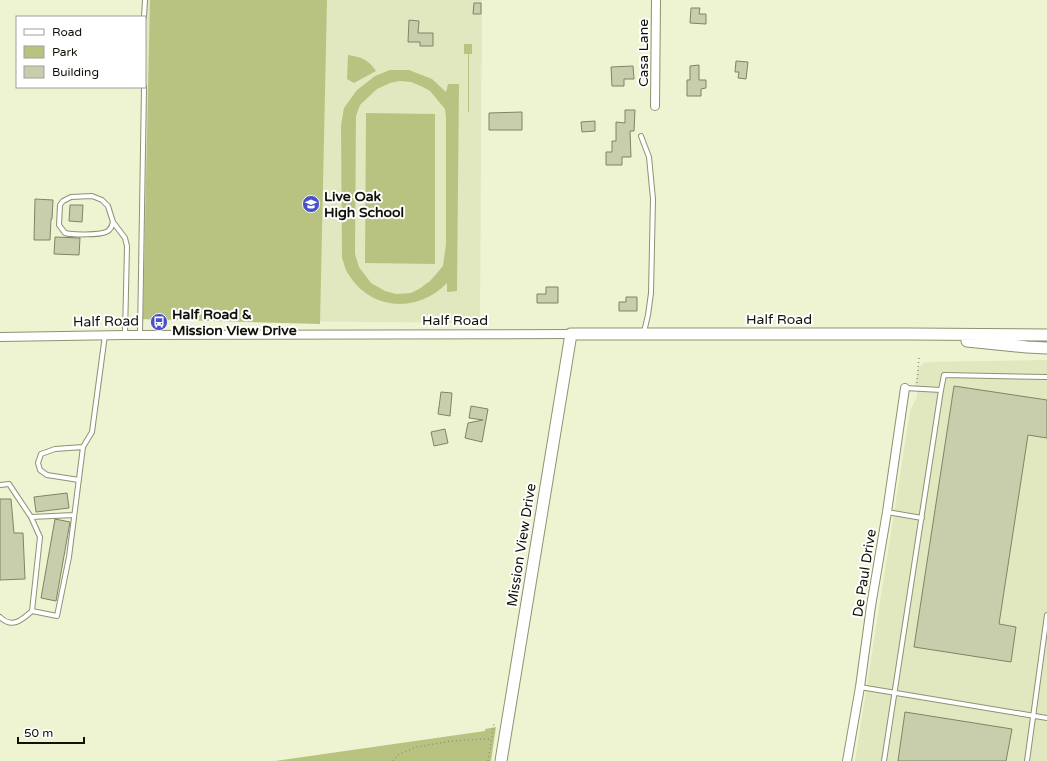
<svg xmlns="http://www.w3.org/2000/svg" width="1047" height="761" viewBox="0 0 1047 761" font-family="'Varela Round',sans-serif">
<rect width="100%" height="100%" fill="#eef4d1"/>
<path fill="#e1e8bf" d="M144 0H482L480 323 139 320 145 87V17Z
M1047 360V761H855L910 411 917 397V391L915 385 918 368 924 363 929 362Z"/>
<path fill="#b9c381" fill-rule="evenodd" d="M150 0H327L320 324 143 319Z
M464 44H472V54H469V112H468V54H464Z
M348 55C361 57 368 59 376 71L354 83 347 79Z
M390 70H409L432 79 446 92 448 84H459L457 291 447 292V283C442 288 436 293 430 296 401 312 366 303 349 275 345 270 344 263 342 258L341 125 344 108 357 90 375 76ZM400 81 411 82 423 87 430 91 445 109 446 118V244L443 266 430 281 419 289 411 293 396 294 385 291 371 283 359 267 355 254 356 116 360 105 377 89 390 83Z
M366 113 435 114V264L365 263Z
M496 727 491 761H275L485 731V729Z"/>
<path fill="#c8ceac" stroke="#7f8465" d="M474 3H481V14H473Z
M691 8H700L699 14H706V24L690 23Z
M409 20 419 21 418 33H433V46H420V42H408Z
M736 61 748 62 746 79 738 78 739 72H735Z
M699 65V80H706V88L701 89V96H687V80H690V66Z
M633 66 634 79H624V86H612L611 67Z
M625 110H635L634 131H630L631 157H622V165H606V152H612V141H616V122L625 123Z
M522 112V130H489V113Z
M595 121V131L582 132 581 122Z
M35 199 53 200 52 219H51L50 240H34Z
M70 205H83L82 222 69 221Z
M55 237 80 238 79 255 54 254Z
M546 287H558V303H537V294H546Z
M626 297H637V311H619V302H626Z
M954 386 1047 400V438L1028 435 999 624 1016 627 1011 662 914 647Z
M441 392 452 393 450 416 438 414Z
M471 406 488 409 482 442 465 438 468 423 483 420 469 418Z
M445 429 448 443 434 446 431 432Z
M67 493 69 508 36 512 34 497Z
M0 499H11L14 533H23L25 579 0 580Z
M55 519 70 522 56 601 41 598Z
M905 712 1012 729 1006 761H898Z"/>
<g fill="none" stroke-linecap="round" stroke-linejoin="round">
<defs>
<path id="lane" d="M144 17 145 0
M641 136 649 157 653 199 651 293 648 315 644 332
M113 222C112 226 111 230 106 232 100 235 72 235 65 233L59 225 60 205 63 201 71 197 92 196 102 200 108 206 113 222 125 238 127 246 125 335
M140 335 144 87
M905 388 941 390
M83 447 92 432 105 335
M0 485 9 484 31 517 40 537 32 611C22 620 12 629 0 617
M887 512 922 518
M31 517 74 515
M32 611 57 616 69 557 83 447 55 449 41 454 38 463 40 470 47 475 79 480
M860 687 1047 718
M884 761 941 390 944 375 1047 377
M1027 761 1047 615"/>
<path id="street" d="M655 106 656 0
M0 337 125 335 571 334
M847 761 860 687 871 606 887 512 905 388"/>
<path id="secondary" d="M967 341 1027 347 1047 348
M501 761 571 334H909L1047 335"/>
</defs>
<use href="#lane" stroke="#8d9272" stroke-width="6"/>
<use href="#street" stroke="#8d9272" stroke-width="10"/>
<use href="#secondary" stroke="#8d9272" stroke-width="13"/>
<path stroke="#90957c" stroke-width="1.5" stroke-dasharray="1 3" stroke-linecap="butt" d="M917 383 919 356
M393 761 399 754 417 747 451 741 483 739H491
M488 761 494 723"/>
<use href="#lane" stroke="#fff" stroke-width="4"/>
<use href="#street" stroke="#fff" stroke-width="8"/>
<use href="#secondary" stroke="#fff" stroke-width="11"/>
</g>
<defs>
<symbol id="school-disc" viewBox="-11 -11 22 22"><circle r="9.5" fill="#4752c7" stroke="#fff"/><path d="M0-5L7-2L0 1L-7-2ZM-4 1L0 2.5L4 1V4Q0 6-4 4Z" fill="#fff"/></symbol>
<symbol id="bus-disc" viewBox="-11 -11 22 22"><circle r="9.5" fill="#4752c7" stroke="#fff"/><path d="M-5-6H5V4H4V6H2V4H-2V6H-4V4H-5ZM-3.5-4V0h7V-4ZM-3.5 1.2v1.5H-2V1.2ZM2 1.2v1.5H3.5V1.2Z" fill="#fff"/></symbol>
</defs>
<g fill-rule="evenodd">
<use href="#school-disc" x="301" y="194" width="20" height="20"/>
<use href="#bus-disc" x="149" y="312" width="20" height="20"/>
</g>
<g text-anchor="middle" stroke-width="4" stroke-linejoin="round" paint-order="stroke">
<g font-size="14" fill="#101207" stroke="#fff">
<text transform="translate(643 53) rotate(-90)" y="5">Casa Lane</text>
<text x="779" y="324">Half Road</text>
<text x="455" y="325">Half Road</text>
<text transform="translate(106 321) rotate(-1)" y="5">Half Road</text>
<text transform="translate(521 545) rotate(-81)" y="5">Mission View Drive</text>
<text transform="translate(864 573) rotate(-81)" y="5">De Paul Drive</text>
</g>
<g font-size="14" font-weight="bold" fill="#101207" stroke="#fff" text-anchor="start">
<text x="324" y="201">Live Oak<tspan x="324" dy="16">High School</tspan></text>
<text x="172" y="319">Half Road &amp;<tspan x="172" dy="16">Mission View Drive</tspan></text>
</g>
</g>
<rect x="16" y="16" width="130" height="72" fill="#ffffff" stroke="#9fa09c"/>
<rect x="24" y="29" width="20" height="6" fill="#ffffff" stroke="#9fa09c"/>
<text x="52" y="36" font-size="12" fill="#101207">Road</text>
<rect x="24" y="46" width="20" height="12" fill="#b9c381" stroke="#9fa09c"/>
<text x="52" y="56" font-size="12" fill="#101207">Park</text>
<rect x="24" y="66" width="20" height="12" fill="#c8ceac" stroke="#9fa09c"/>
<text x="52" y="76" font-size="12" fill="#101207">Building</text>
<path d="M18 737v6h66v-6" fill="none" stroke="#101207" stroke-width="2"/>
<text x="24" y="737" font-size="12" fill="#101207" stroke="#ffffff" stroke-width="3" paint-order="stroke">50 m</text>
</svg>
